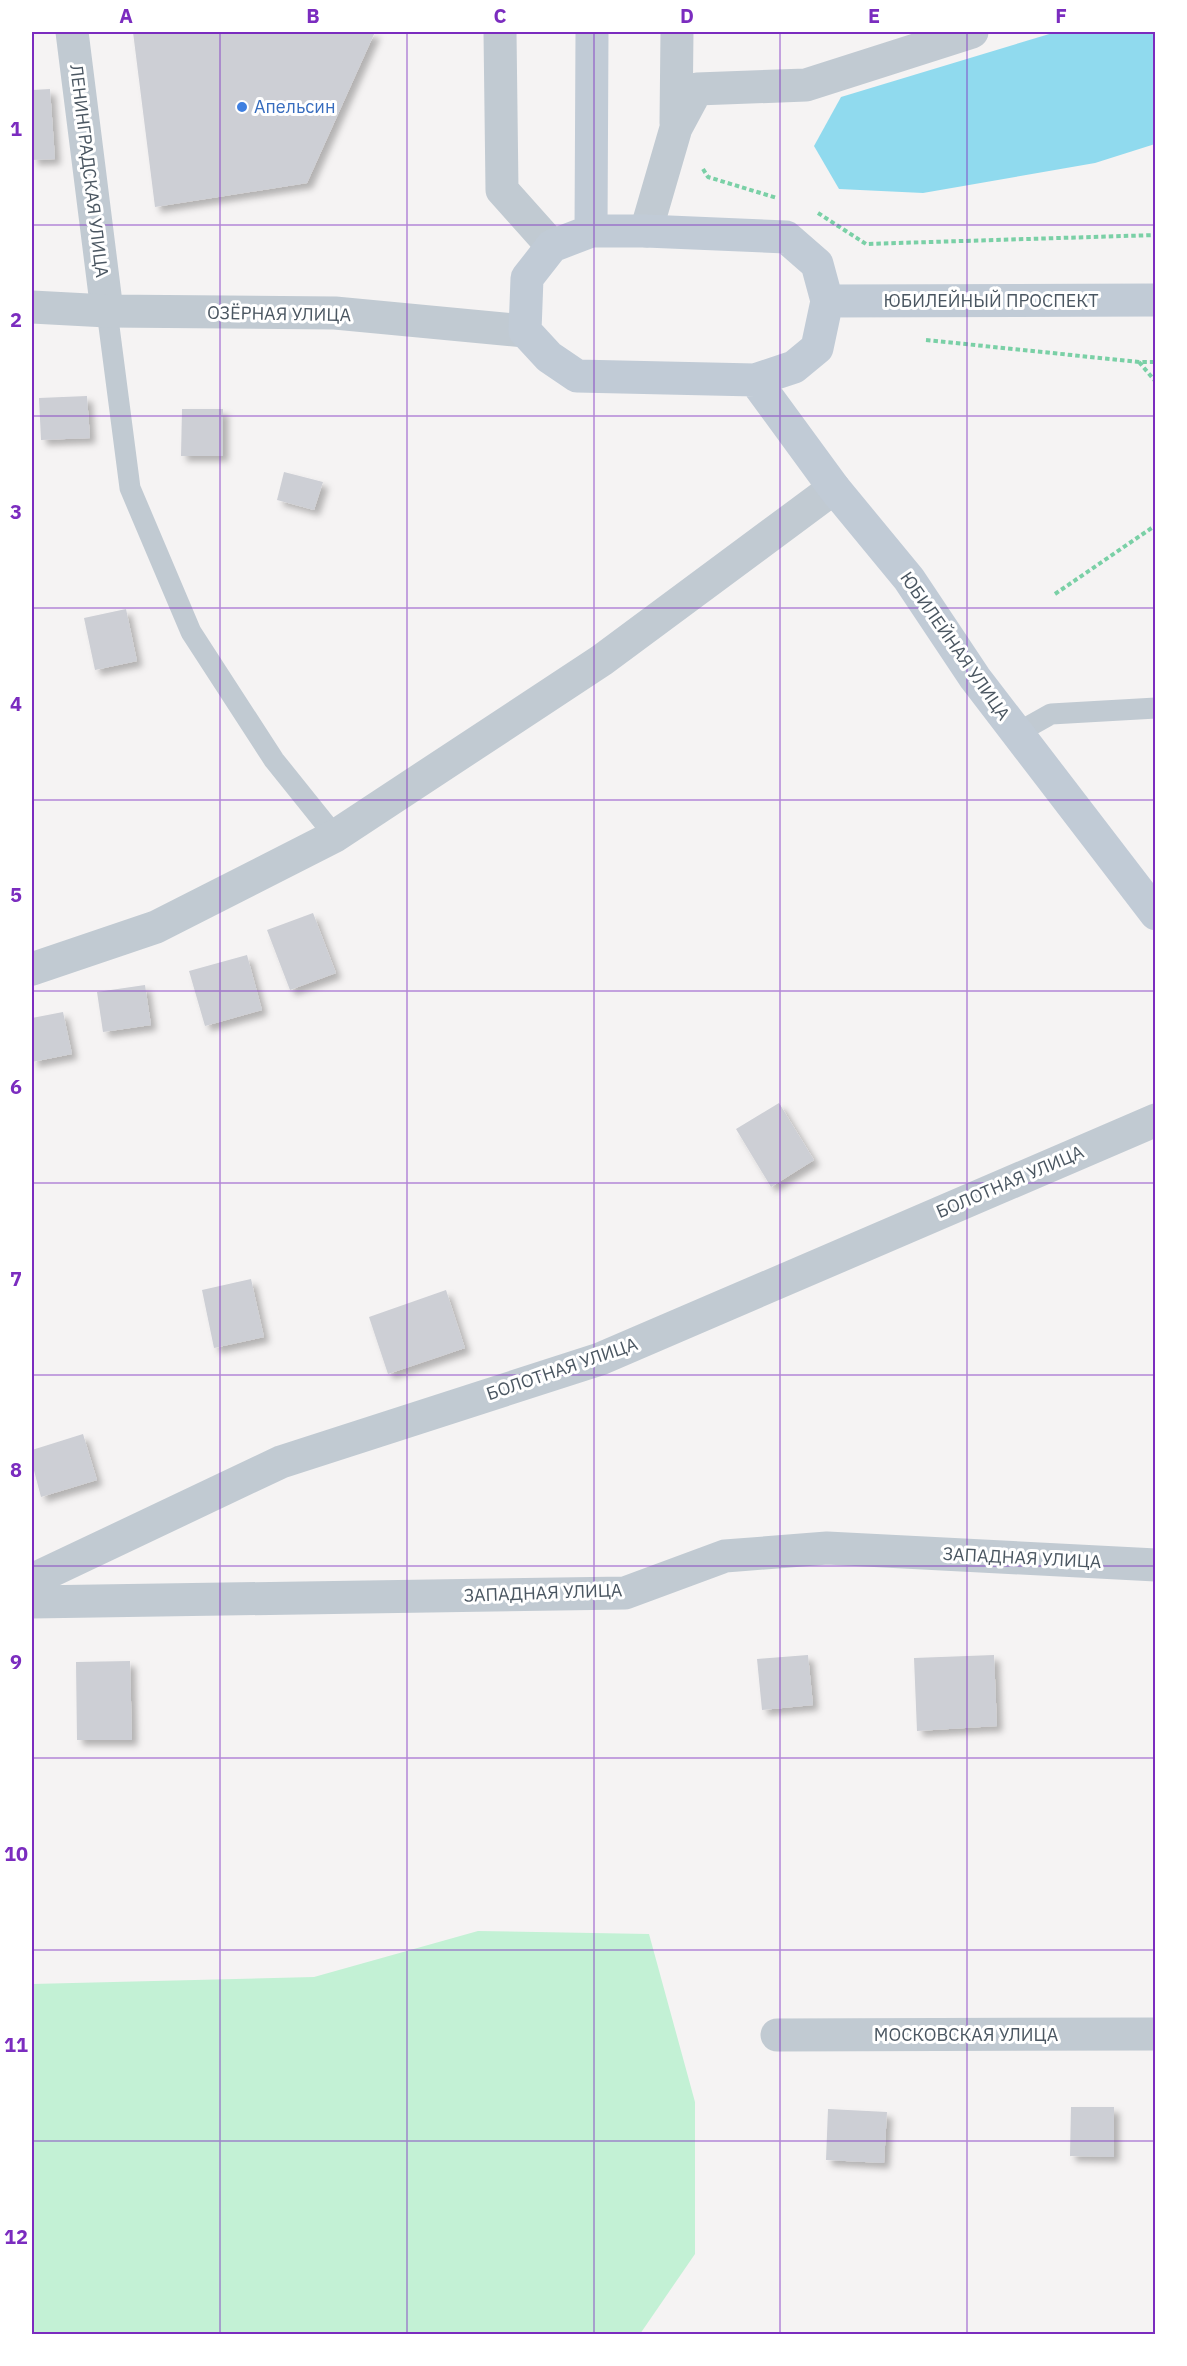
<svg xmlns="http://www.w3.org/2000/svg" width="1187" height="2366" viewBox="0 0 1187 2366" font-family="'IBM Plex Sans',sans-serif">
<defs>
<filter id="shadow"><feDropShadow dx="5.5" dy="5.5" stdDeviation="3" flood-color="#0004"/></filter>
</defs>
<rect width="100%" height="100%" fill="#f5f3f3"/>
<path fill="#c3f1d5" d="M478 1931 649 1934 695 2102V2254L640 2334H32V1984L314 1977Z"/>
<path fill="#90daee" d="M1056 32H1155V144L1095 163 923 193 839 189 814 146 841 97Z"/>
<path fill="#cdcfd5" filter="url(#shadow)" d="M133 32H375L307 183 155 207Z
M50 89 55 159 32 160V90Z
M87 396 90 438 41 440 39 398Z
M182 409H223V456H181Z
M284 472 323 482 314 510 277 500Z
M126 609 137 661 95 670 84 618Z
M313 913 336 973 290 990 267 930Z
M247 955 262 1010 205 1026 189 971Z
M145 985 151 1025 103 1032 97 992Z
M63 1012 72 1054 32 1062V1018Z
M779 1103 814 1160 771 1187 736 1129Z
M251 1279 264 1337 214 1348 202 1290Z
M446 1290 465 1348 388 1374 369 1317Z
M83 1434 97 1480 41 1497 32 1463V1450Z
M808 1655 813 1705 762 1710 757 1659Z
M994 1655 997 1726 917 1731 914 1658Z
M130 1661 132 1740H77L76 1662Z
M1071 2107H1114V2157L1070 2156Z
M828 2109 887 2112 884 2163 826 2160Z"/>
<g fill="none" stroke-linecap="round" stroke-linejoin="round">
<path stroke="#7ad0a6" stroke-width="4" stroke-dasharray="4.5 3" stroke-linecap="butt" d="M703 169 708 177 777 198
M818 213 866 244 1156 235
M926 340 1139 362H1156
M1139 362 1156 382
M1055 594 1156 525"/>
<path stroke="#c1cad2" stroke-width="21" d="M107 311 130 488 191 632 274 760 335 836
M1017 733 1051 714 1156 708"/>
<path stroke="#c1cad2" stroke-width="33" d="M72 32 107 311
M500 32 502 190 552 246
M676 123 677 32
M646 231 676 128 697 89 806 85 972 32
M32 969 156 927 335 836 602 660 834 488
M32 1580 281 1462 600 1359 1156 1120
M32 1602 625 1593 725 1556 827 1548 1156 1565
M777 2035 1156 2034"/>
<path stroke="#c1cad2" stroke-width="33" d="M32 307 107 311 335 313 525 331"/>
<path stroke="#c1cbd6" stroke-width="33" d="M591 231H646L786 237 817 264 827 301 817 348 794 367 755 380 577 376 549 357 525 331 527 278 552 246Z
M591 231 592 32
M827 301 1156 300
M755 380 834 488 909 579 975 678 1156 914"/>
</g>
<path fill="none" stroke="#7b2cbf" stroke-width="1.5" stroke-opacity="0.55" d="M220 32V2334M407 32V2334M594 32V2334M780 32V2334M967 32V2334M32 225H1156M32 416H1156M32 608H1156M32 800H1156M32 991H1156M32 1183H1156M32 1375H1156M32 1566H1156M32 1758H1156M32 1950H1156M32 2141H1156"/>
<circle fill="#3f7fe0" stroke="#fff" stroke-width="2" cx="242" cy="107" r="6"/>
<g text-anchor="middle" stroke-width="6" stroke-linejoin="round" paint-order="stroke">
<g font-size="18" fill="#366cbe" stroke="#fff" text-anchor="start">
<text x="254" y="113">Апельсин</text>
</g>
<g font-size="18" fill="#4a5661" stroke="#fff">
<text transform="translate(89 171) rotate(83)" y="6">ЛЕНИНГРАДСКАЯ УЛИЦА</text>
<text x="991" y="307">ЮБИЛЕЙНЫЙ ПРОСПЕКТ</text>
<text transform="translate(279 314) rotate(1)" y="6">ОЗЁРНАЯ УЛИЦА</text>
<text transform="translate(955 646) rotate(55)" y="6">ЮБИЛЕЙНАЯ УЛИЦА</text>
<text transform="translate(1010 1182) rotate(-23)" y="6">БОЛОТНАЯ УЛИЦА</text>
<text transform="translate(562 1369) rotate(-19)" y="6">БОЛОТНАЯ УЛИЦА</text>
<text transform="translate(1022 1558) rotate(3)" y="6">ЗАПАДНАЯ УЛИЦА</text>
<text transform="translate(543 1593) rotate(-2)" y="6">ЗАПАДНАЯ УЛИЦА</text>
<text x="966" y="2041">МОСКОВСКАЯ УЛИЦА</text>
</g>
</g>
<rect width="1187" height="2366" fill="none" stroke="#ffffff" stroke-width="66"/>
<rect x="33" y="33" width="1121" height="2300" fill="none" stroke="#7b2cbf" stroke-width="2"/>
<g font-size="20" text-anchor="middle" font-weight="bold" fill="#7b2cbf">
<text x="126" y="23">A</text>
<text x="313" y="23">B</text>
<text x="500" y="23">C</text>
<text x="687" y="23">D</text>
<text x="874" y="23">E</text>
<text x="1061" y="23">F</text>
<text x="16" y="136">1</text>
<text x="16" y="327">2</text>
<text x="16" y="519">3</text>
<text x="16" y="711">4</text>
<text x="16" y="902">5</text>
<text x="16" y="1094">6</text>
<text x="16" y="1286">7</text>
<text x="16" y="1477">8</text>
<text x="16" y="1669">9</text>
<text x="16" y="1861">10</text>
<text x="16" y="2052">11</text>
<text x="16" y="2244">12</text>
</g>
</svg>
